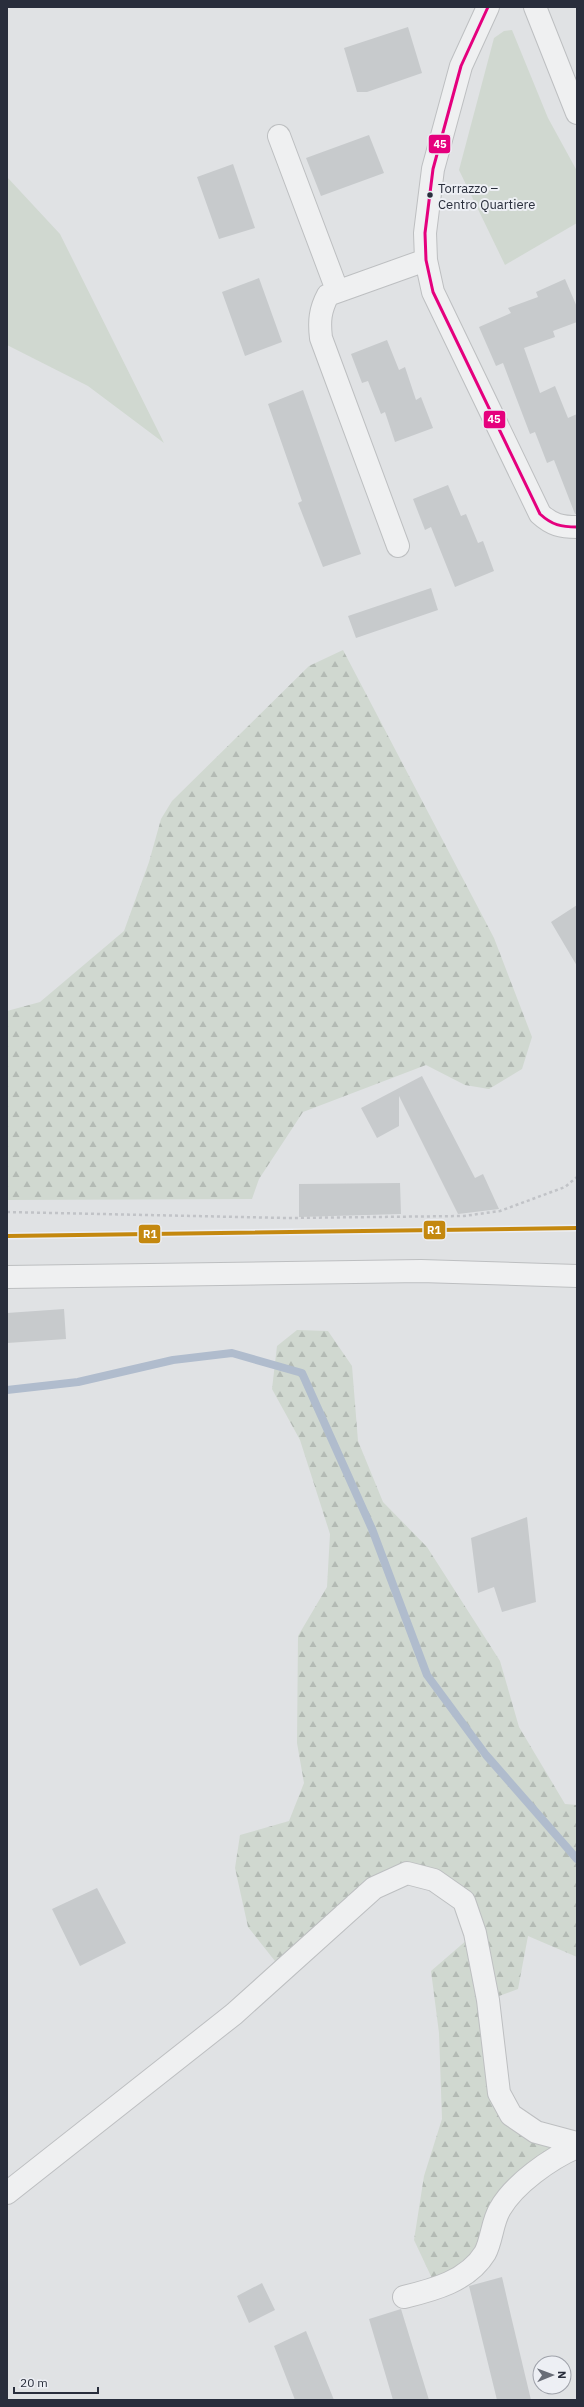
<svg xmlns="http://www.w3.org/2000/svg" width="584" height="2407" viewBox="0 0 584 2407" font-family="'IBM Plex Sans',sans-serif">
<defs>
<pattern id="forest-firs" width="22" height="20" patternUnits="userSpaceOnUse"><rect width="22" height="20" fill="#d0d8d0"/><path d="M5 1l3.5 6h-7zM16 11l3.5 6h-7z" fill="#b3bab4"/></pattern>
</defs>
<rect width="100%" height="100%" fill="#e0e2e4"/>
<path fill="#d0d8d0" d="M512 30 548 118 577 171V223L505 265 459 170 494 38 504 31Z
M7 177 60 234 164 443 88 386 7 345Z"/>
<path fill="url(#forest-firs)" d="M343 650 494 938 532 1037 522 1069 489 1089 465 1085 426 1065 303 1112 259 1179 252 1199 7 1200V1011L40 1002 124 931 149 862 161 819 172 801 309 666Z
M297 1330 328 1331 352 1366 358 1441 383 1502 427 1547 500 1661 519 1727 565 1804 577 1805V1957L528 1936 518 1989 488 2000 511 2115 577 2143 555 2157 493 2231 437 2289 414 2240 424 2176 442 2119 439 2033 431 1971 475 1933 464 1901 407 1873 282 1970 248 1927 235 1868 240 1835 289 1821 304 1783 297 1743 298 1636 327 1587 330 1534 300 1440 272 1389 277 1346Z"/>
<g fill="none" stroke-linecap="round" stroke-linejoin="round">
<path stroke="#b0bccd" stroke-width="8" d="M7 1390 78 1382 173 1360 232 1353 302 1373 372 1529 427 1675 486 1755 577 1859"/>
</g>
<path fill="#c7cacc" d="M408 27 422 73 367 92H357L344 48Z
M369 135 384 173 321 196 306 158Z
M233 164 255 228 219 239 197 177Z
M259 278 282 342 245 356 222 292Z
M565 279 577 307V322L553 331 555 337 524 348 540 393 555 386 568 418 577 414V514H575L554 460 547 463 535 432 530 434 503 363 496 366 479 327 511 313 508 308 538 297 536 292Z
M387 340 399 370 405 367 416 400 421 397 433 428 395 442 385 412 381 414 368 381 362 383 351 354Z
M303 390 361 554 323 567 298 503 302 501 268 404Z
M448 485 461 516 466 514 478 543 483 541 494 571 455 587 431 527 425 530 413 499Z
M431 588 438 610 356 638 348 616Z
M577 905V966L551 922Z
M422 1076 475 1178 483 1174 499 1209 458 1214 399 1096V1126L377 1138 361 1108Z
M400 1183 401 1214 299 1217V1184Z
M64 1309 66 1339 7 1343V1313Z
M527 1517 536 1602 502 1612 494 1587 478 1593 471 1538Z
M97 1888 126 1943 80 1966 52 1909Z
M502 2277 511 2316 531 2400H497L469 2286Z
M262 2283 275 2310 249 2323 237 2296Z
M401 2309 429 2400H393L369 2319Z
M306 2331 334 2400H295L274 2346Z"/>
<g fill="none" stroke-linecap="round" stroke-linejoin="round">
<defs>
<path id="minor" d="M488 7 461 66 433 169 425 233 426 260 433 292 540 514C552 525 561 527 577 527
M535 7 577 113
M279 136 337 290
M398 546 321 338C319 321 320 310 328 295L426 260
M7 1277 421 1271 577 1276
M7 2193 234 2014 374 1888 407 1873 434 1880 464 1901 475 1933 488 2000 499 2093 511 2115 536 2132 577 2143
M404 2297C433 2290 468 2281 485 2253 492 2240 492 2222 500 2209 514 2184 551 2158 577 2147"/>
</defs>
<use href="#minor" stroke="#bdbfc1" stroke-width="24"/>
<path stroke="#c1c3c7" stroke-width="2.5" stroke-dasharray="3 3" stroke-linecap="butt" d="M7 1212 287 1218 464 1216 500 1211 565 1187 577 1177"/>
<use href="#minor" stroke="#eff0f1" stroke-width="22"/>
<defs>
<path id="bus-1" d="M488 7 461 66 433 169 425 233 426 260 433 292 540 514C552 525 561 527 577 527"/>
</defs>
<use href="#bus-1" stroke="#edeff4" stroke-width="6"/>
<use href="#bus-1" stroke="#e5007d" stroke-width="3"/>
<defs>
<path id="rail-1" d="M7 1236 577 1228"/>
</defs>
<use href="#rail-1" stroke="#edeff4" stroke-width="7"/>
<use href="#rail-1" stroke="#c4880f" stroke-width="4"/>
</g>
<circle fill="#292e3c" stroke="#edeff4" stroke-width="1.5" cx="430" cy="195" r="3.5"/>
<g text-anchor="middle" stroke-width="4" stroke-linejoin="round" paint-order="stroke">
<g font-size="13" fill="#292e3c" stroke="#edeff4" text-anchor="start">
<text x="438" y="193">Torrazzo –<tspan x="438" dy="16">Centro Quartiere</tspan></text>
</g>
</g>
<g stroke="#edeff4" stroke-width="1.5">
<rect x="428" y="134" width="23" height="20" rx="4" fill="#e5007d"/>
<rect x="483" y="410" width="23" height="19" rx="4" fill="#e5007d"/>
<rect x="423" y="1220" width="23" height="20" rx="4" fill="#c4880f"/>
<rect x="138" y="1224" width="23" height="20" rx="4" fill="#c4880f"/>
</g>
<g font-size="11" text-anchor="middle" font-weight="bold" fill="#fff">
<text x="440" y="148">45</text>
<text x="494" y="423">45</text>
<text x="434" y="1234">R1</text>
<text x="150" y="1238">R1</text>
</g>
<rect width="584" height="2407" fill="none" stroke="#292e3c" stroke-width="16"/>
<g transform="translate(552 2375) rotate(89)"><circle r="19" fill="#edeff4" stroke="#9fa2aa"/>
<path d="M0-3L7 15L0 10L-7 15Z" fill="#696d77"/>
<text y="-6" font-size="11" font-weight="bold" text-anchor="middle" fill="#292e3c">N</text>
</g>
<path d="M14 2387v6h84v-6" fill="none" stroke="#292e3c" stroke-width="2"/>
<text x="20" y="2387" font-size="12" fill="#292e3c" stroke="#edeff4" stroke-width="3" paint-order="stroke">20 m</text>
</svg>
